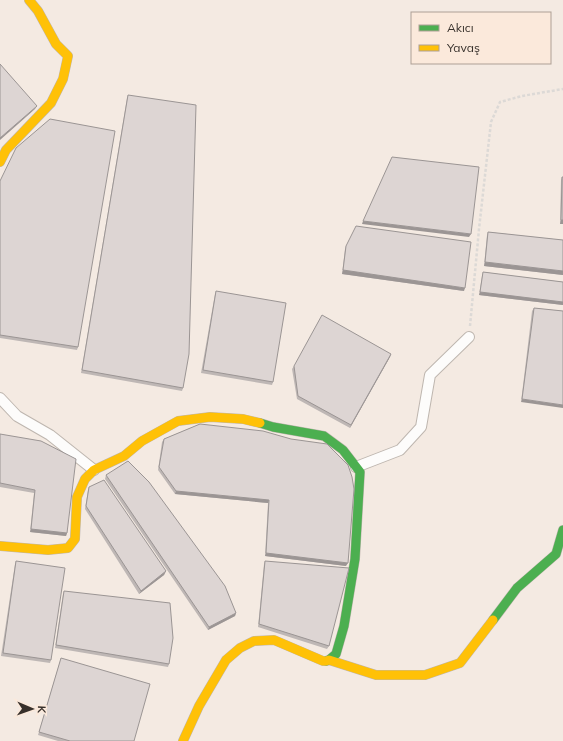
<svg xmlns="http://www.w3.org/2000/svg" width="563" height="741" viewBox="0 0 563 741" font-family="Mulish,sans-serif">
<rect width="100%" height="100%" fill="#f4eae2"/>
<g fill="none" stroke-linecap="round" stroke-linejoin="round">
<defs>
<path id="street" d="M0 398 17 416 50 435 94 470
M356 467 400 450 421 427 430 375 469 337"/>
<path id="fast" d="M260 423 273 427 324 436 343 450 360 472 355 559 344 626 336 654 329 660 326 661
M493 620 517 588 556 554 563 530"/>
<path id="slow" d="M0 162 6 150 51 103 63 79 68 56 56 44 38 11 29 0
M0 546 48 550 68 548 75 539 77 497 85 479 94 470 124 456 142 441 178 421 210 417 243 419 260 423
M329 660 376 675H425L460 663 493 620
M183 741 199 706 226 660 240 648 254 641 274 640 323 661H326"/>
</defs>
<use href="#street" stroke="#beb6af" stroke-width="12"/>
<use href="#fast" stroke="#beb6af" stroke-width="10"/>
<use href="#slow" stroke="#beb6af" stroke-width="10"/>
<path stroke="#dcd9d6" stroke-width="2.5" stroke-dasharray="3 2" stroke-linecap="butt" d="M470 326 479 229 491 122 500 102 522 96 563 89"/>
<use href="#street" stroke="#fdfcfb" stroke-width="10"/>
<use href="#fast" stroke="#4caf50" stroke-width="9"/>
<use href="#slow" stroke="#ffc107" stroke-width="9"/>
</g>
<path fill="#beb7b5" d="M128 95 183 388 182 391 81 373 127 98Z
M562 177H563V224H560L561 180Z
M0 181 78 347 77 350 0 338Z
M488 232 563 240V275L484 266 487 235Z
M346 246 464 291 342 274 345 249Z
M483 272 563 282V305L479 295 482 276Z
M216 291 273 382 272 385 201 373 215 294Z
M534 308 563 311 521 402 532 311Z
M391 354 390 357 350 428 297 399 292 369 294 366Z
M200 424 346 566 265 556 268 503 175 494 158 470 162 442 164 439Z
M0 434 67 533 66 536 30 532 34 493 0 487Z
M106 475 236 613 235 616 208 630 105 479Z
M89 487 166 571 164 575 139 594 85 509 88 490Z
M16 561 51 660 50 663 1 656 15 564Z
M265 561 329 646 327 649 258 627 264 564Z
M64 591 169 664 168 667 55 648 63 594Z
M61 658 134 741H58L38 735Z"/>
<path fill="#9b9594" d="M37 106 35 109 0 140V138Z
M561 220H563V224H560Z
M363 221 471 234 469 237 362 224Z
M485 262 563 271V275L484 266Z
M343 270 465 288 464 291 342 274Z
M480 292 563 302V305L479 295Z
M391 354 390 357 350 428 351 425Z
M522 399 563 405V408L521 402Z
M176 491 269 500 268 503 175 494Z
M31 529 67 533 66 536 30 532Z
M266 553 348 563 346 566 265 556Z
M166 571 164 575 139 594 141 591Z
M236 613 235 616 208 630 209 627Z"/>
<path fill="#ddd5d3" stroke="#9b9594" d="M0 64 37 106 0 138Z
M128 95 196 105 189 354 183 388 82 370Z
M50 119 115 131 78 347 0 335V181L16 148Z
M392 157 479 167 471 234 363 221Z
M562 177H563V220H561Z
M356 226 471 242 465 288 343 270 346 246Z
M488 232 563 240V271L485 262Z
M483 272 563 282V302L480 292Z
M216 291 286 303 273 382 203 370Z
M534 308 563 311V405L522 399Z
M322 315 391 354 351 425 298 396 294 366Z
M200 424 263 431 291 439 327 444 348 465 352 477 354 489 348 563 266 553 269 500 176 491 159 467 164 439Z
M0 434 41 441 76 459 67 533 31 529 35 490 0 483Z
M128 461 149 482 225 586 236 613 209 627 106 475Z
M104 480 166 571 141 591 86 506 89 487Z
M16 561 65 568 51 660 3 653Z
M265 561 349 568 329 646 259 624Z
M64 591 170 603 173 638 169 664 56 645Z
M61 658 150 684 134 741H70L39 732Z"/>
<rect x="411" y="12" width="140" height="52" fill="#fbe9db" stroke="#ad9f95"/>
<rect x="419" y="25" width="20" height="6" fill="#4caf50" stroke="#ad9f95"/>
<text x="447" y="32" font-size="12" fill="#37302b">Akıcı</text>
<rect x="419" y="45" width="20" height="6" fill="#ffc107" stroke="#ad9f95"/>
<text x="447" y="52" font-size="12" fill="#37302b">Yavaş</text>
<g transform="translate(32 709) rotate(92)" stroke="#fbe9db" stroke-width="3" paint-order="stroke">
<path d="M0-3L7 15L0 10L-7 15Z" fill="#37302b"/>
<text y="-6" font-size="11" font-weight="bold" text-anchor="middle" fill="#37302b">K</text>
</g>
</svg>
